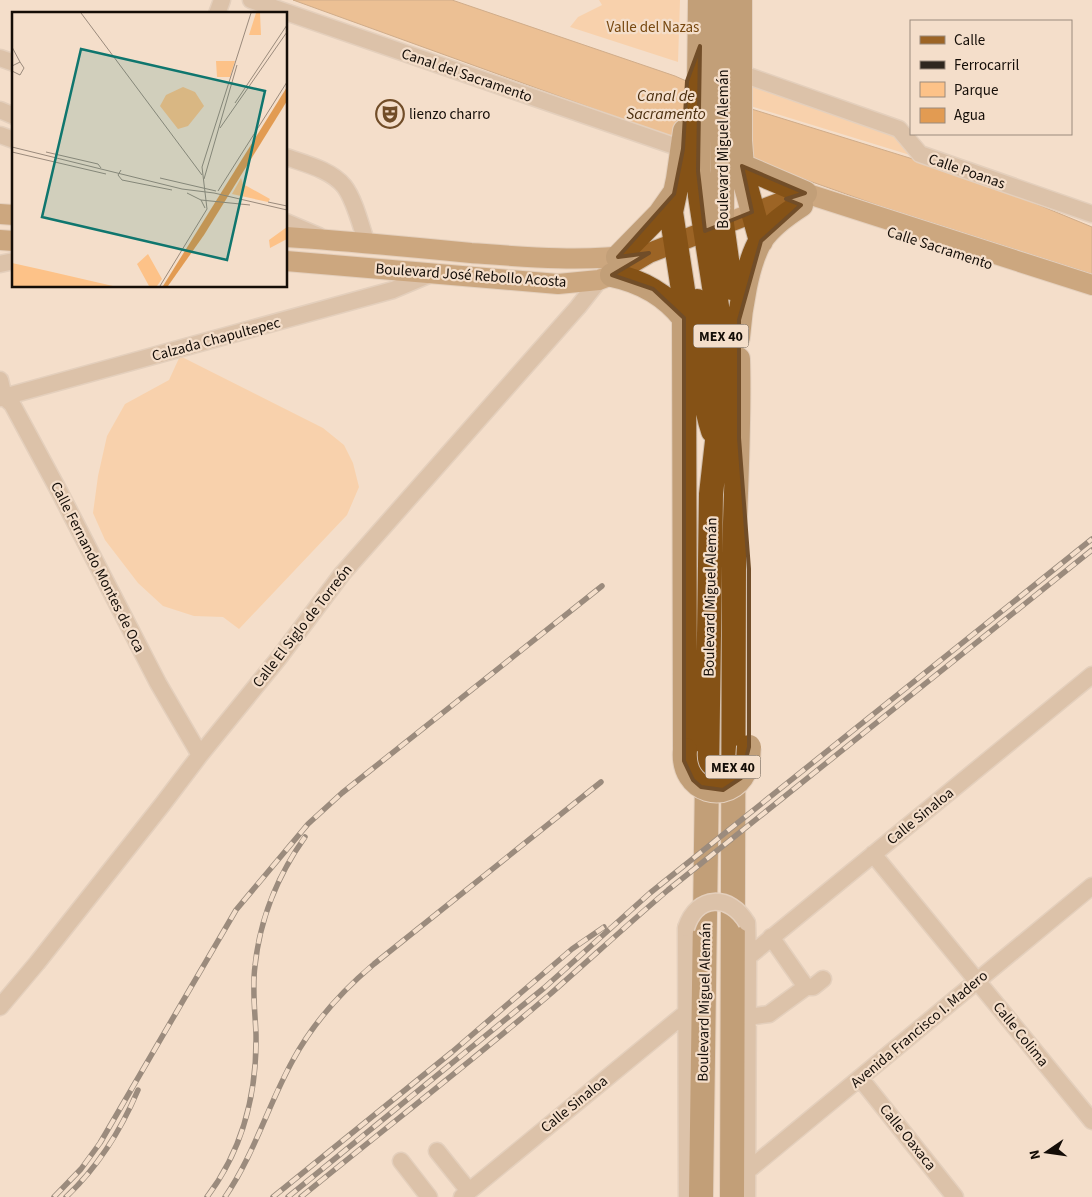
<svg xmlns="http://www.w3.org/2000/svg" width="1092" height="1197" viewBox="0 0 1092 1197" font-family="'Source Sans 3',sans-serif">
<rect width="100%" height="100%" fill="#f4deca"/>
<path fill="#fdc288" d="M599 0H680L678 62 570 27 578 17 602 5Z
M746 83 895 131 910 155 744 104Z
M180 356 323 428 344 445 353 463 359 487 347 515 239 629 223 617 194 616 163 606 138 583 105 540 93 513 98 476 107 436 125 404 169 380Z"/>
<path fill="#e29b52" stroke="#a4703c" d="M293 0H452L675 76 745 107 971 177 1092 227V274L880 206 750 160 669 136Z"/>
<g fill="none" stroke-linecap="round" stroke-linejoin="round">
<defs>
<path id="minor" d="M251 0 683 149
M217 14 222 0
M0 58 14 63
M740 73 899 129 920 154 1092 214
M0 110 14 116
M0 135 14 140
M286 157C306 164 331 170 344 186 355 200 361 227 367 244
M286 222 319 236
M0 264 14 261
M0 380 4 397 12 404 60 493 158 683 200 755
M0 398 393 290 431 274
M873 854 1092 1121
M686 928 687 1197
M771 937 806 987
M748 957 1092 675
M0 1007 37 963 162 805 200 755 278 659 342 574 578 307 604 274
M748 1017 769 1014 806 987H813L823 979
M860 1078 955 1197
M437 1151 469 1191
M401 1161 429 1197
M746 1172 1092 886
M462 1197 687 1012
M747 1197 748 957 747 923"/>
<path id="major" d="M0 214 14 215
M286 237C348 241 410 247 471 253 525 257 581 262 634 255
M0 240 14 241
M286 261 558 284 599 280 612 275 649 253 805 193 1092 285"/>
<path id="highway" d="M700 0 698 171 700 196 717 306 723 357 722 397 711 494 701 1197
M723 0 722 224 731 288
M740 0V141L742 166 745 183 761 241
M742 166 805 193
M618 257 660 214 674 194
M612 275C641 281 665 294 684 318
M697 301C704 345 699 389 713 431
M738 337C740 310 747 263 761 240 771 225 787 214 801 205
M685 750 684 318 683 290 671 212 678 179 685 131
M732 1197 734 563C735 495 740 427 738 359"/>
</defs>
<use href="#minor" stroke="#d0bdab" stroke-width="19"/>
<use href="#major" stroke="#d0bdab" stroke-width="22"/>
<use href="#highway" stroke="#d0bdab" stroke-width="26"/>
<use href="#minor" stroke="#be9f81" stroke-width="16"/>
<use href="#major" stroke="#9c6425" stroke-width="20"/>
<use href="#highway" stroke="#855216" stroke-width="24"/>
<defs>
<path id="rail" d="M54 1197 81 1169 100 1143 236 910 308 824 342 793 602 586
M66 1197C98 1167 121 1130 138 1090
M207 1197C243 1149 257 1093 256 1034 255 1011 252 988 255 966 260 918 278 875 305 837
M225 1197C254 1155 268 1105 293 1060 313 1023 342 991 374 964L601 782
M273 1197 452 1052 572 949 604 927
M288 1197 544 988 650 893 1092 539
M301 1197C383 1130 467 1065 548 996 588 961 627 925 668 890L1092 550"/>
</defs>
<use href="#rail" stroke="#2f271f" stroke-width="5.5"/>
<use href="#rail" stroke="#f4deca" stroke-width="4" stroke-dasharray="11" stroke-linecap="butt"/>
<defs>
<path id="minor-bridge" d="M686 928C697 894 730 894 747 923"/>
<path id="highway-bridge" d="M685 750C681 792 729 805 745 771 749 764 748 755 749 747"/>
</defs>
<use href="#minor-bridge" stroke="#d0bdab" stroke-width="19" stroke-linecap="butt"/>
<use href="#highway-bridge" stroke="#d0bdab" stroke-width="26" stroke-linecap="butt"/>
<use href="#minor-bridge" stroke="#be9f81" stroke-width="16"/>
<use href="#highway-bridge" stroke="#855216" stroke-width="24"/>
</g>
<path d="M0 0H1092V1197H0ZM700 46 698 171 705 231 752 212 742 166 805 193 786 199 801 205 761 241 739 320V438L749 569V747L741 778 723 790 701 787 693 780 684 761V318L653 289 612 275 649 253 618 257 674 194 683 149 687 81Z" fill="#f4deca" fill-opacity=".55" fill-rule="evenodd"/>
<path fill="none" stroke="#714d28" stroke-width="4" stroke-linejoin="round" d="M700 46 698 171 705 231 752 212 742 166 805 193 786 199 801 205 761 241 739 320V438L749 569V747L741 778 723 790 701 787 693 780 684 761V318L653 289 612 275 649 253 618 257 674 194 683 149 687 81Z"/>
<defs>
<symbol id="theatre-ring" viewBox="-11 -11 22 22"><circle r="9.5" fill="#f4deca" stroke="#714d28" stroke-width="1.5"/><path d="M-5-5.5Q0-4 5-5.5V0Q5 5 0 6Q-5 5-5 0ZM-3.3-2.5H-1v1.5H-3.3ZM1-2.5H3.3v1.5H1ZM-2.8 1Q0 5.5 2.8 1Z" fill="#714d28"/></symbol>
</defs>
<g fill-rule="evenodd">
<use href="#theatre-ring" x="374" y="98" width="32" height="32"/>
</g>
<g text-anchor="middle" stroke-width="4.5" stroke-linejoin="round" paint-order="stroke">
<g fill="#f4deca" stroke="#574c42" stroke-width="1">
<rect x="693.5" y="324.5" width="55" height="23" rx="4"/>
<rect x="705.5" y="755.5" width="55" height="23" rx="4"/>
</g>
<g font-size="14" font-weight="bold" fill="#140d07">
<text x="721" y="341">MEX 40</text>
<text x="733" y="772">MEX 40</text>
</g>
<g font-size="15" fill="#774810" stroke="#f4deca">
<text x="653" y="32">Valle del Nazas</text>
</g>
<g font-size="15" fill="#140d07" stroke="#f4deca">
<text transform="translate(467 75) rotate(19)" y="5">Canal del Sacramento</text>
<text transform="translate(723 149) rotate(-90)" y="5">Boulevard Miguel Alemán</text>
<text transform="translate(967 171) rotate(19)" y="5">Calle Poanas</text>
<text transform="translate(940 248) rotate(18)" y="5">Calle Sacramento</text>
<text transform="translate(471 275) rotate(4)" y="5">Boulevard José Rebollo Acosta</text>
<text transform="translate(216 339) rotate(-15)" y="5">Calzada Chapultepec</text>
<text transform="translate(98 567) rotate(63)" y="5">Calle Fernando Montes de Oca</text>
<text transform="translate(710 597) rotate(-89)" y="5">Boulevard Miguel Alemán</text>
<text transform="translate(302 626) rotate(-52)" y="5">Calle El Siglo de Torreón</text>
<text transform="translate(920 816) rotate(-39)" y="5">Calle Sinaloa</text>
<text transform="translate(704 1002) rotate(-89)" y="5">Boulevard Miguel Alemán</text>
<text transform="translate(919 1029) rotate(-40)" y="5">Avenida Francisco I. Madero</text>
<text transform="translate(1021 1034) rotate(51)" y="5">Calle Colima</text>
<text transform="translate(574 1104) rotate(-39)" y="5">Calle Sinaloa</text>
<text transform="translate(908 1137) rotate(51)" y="5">Calle Oaxaca</text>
</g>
<g font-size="15" fill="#140d07" stroke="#f4deca" text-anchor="start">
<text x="409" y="119">lienzo charro</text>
</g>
<g font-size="16" font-style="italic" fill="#4b2e0e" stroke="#f4deca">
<text x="666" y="101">Canal de<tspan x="666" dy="18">Sacramento</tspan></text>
</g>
</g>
<g transform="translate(12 12)">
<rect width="275" height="275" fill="#f4deca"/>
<path d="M244 1H248L249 23H237ZM204 49H223L218 65H205ZM171 75 183 80 192 94 176 114 166 117 148 94 154 83ZM229 166 231 172 258 187 256 190 220 182ZM275 215V227L258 236 257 228ZM136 242 150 267 145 274H137L125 252ZM0 251 36 259 101 274H0Z" fill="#fdc288"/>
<path d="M275 75V89L192 223 156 274H151Z" fill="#e29b52"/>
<path fill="none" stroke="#9a8a7c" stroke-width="1" d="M69 1 190 163M0 35 8 50M0 54 8 50 12 56 8 63 0 59M223 91 275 13M208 116 275 20M0 135 170 177 202 181 275 198M0 140 94 162M34 140 86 152 89 156M109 158 106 163 110 168 160 178M148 166 204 179M192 167 225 53M206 179 275 70M175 181 189 188 193 196M189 188 238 193M256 190 275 194M148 274 195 197 190 155 239 1"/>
<path fill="#0f766e" fill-opacity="0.15" stroke="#0f766e" stroke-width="2.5" d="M69 37 253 79 215 248 30 205Z"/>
<rect width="275" height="275" fill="none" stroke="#140d07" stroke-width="2.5"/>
</g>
<rect x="910" y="20" width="162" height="115" fill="#f4deca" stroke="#9a8a7c"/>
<rect x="920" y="36" width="25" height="8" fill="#9c6425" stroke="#9a8a7c"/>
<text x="954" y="45" font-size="15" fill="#140d07">Calle</text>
<rect x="920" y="61" width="25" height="8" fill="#2f271f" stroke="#9a8a7c"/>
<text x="954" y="70" font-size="15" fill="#140d07">Ferrocarril</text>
<rect x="920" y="82" width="25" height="15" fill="#fdc288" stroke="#9a8a7c"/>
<text x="954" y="95" font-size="15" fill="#140d07">Parque</text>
<rect x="920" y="108" width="25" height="15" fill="#e29b52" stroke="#9a8a7c"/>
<text x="954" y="120" font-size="15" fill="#140d07">Agua</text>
<g transform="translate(1047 1152) rotate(257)" stroke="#f4deca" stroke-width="4" paint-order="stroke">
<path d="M0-4L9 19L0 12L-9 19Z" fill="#140d07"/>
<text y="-8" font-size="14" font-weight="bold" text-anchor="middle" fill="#140d07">N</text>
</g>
</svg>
